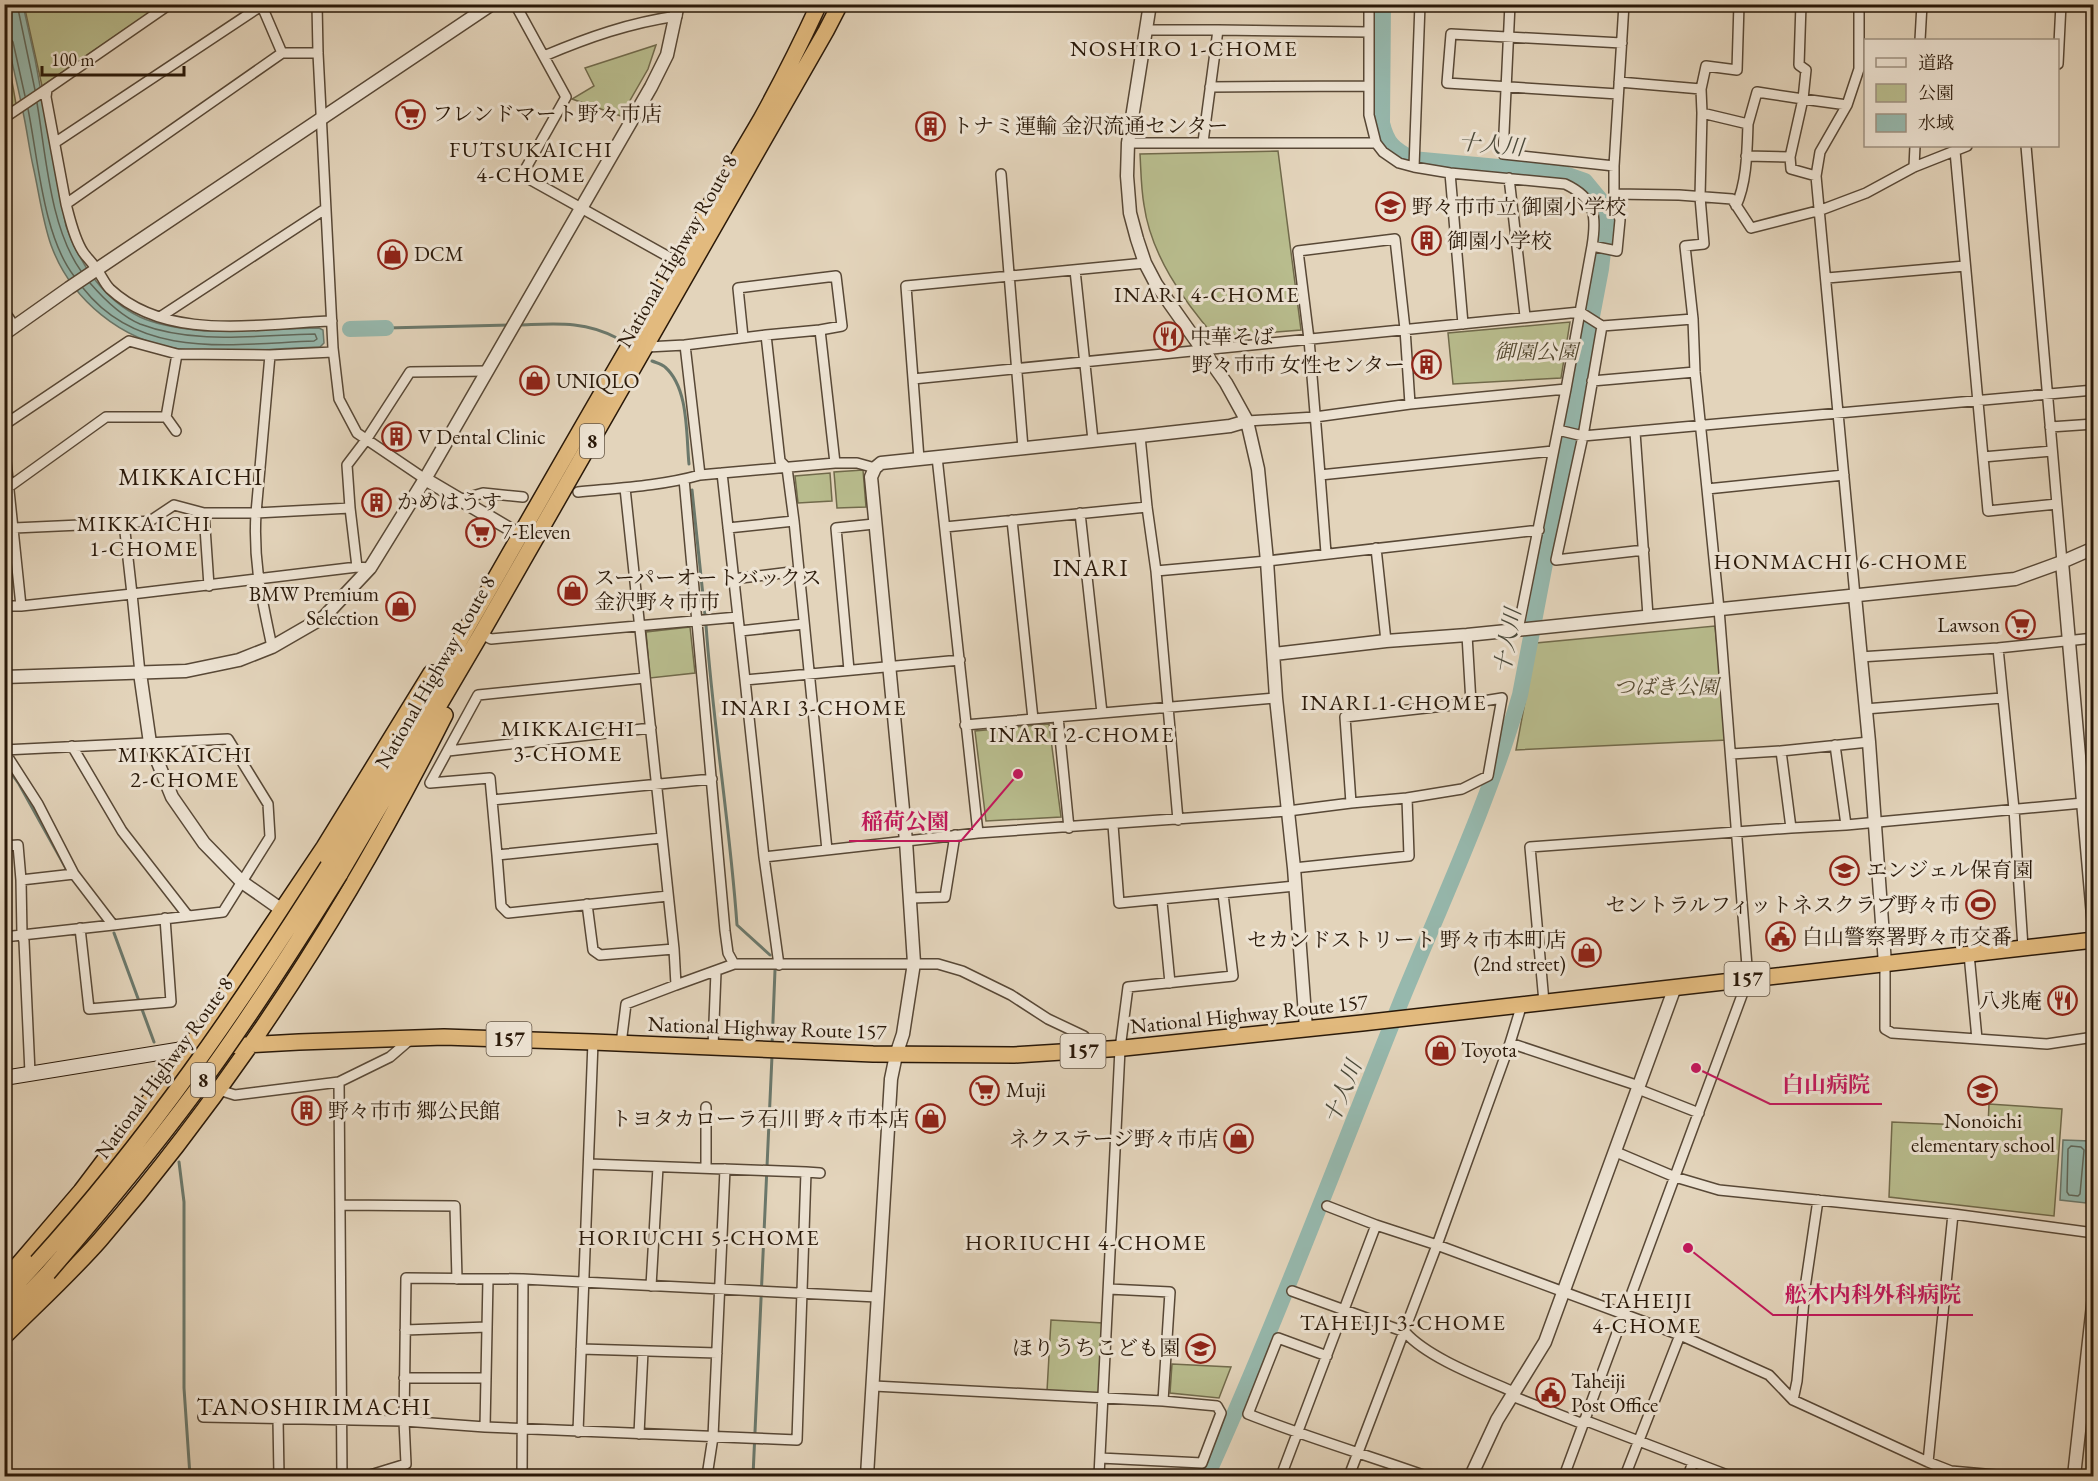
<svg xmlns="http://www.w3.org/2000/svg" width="2098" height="1481" viewBox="0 0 2098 1481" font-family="'EB Garamond','Noto Serif JP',serif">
<rect width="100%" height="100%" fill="#e3d4bb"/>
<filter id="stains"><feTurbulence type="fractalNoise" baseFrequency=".00333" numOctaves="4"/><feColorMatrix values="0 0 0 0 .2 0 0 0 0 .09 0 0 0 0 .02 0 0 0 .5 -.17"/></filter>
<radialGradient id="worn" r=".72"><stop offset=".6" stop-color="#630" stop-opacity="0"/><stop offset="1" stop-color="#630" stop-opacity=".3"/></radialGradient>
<path fill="#b8bc8d" stroke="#716a4b" stroke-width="1.5" d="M24 5V4L160 5 42 86Z
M5 42 16 104 5 112H4Z
M656 45 648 69 621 116 572 99 594 86 585 68Z
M1278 151 1301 330 1215 337C1183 300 1151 255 1144 205 1141 188 1141 171 1140 154Z
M1570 322 1561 378 1453 384 1448 333Z
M863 470 866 507 837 508 834 472Z
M830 473 832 501 798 503 795 476Z
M1715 626 1727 740 1516 750 1536 643Z
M690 627 695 673 650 678 646 632Z
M1049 724 1061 817 986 821 975 731Z
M1989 1104 2062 1109 2054 1216 1889 1197 1892 1122 1988 1126Z
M1051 1320 1103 1323 1100 1394 1047 1391Z
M1172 1364 1231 1367 1219 1398 1170 1393Z"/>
<path fill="#96b8ad" stroke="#6b786b" stroke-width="1.5" d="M4 5H23L35 59 66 226C79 263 104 300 140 317 157 325 185 329 204 331L319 328 323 330 324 343 320 347C277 348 221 355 179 349 122 341 71 300 51 245 42 219 39 192 33 166 29 148 27 130 23 112 16 75 5 42 4 5Z
M2063 1140 2090 1141 2086 1203 2060 1200Z"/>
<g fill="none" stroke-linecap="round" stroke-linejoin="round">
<path stroke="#60685b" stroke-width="1.5" d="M17 4 35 90
M4 37 10 38 13 42 25 96
M37 103C46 155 50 228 81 271
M28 109C38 158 43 236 74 276
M83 288C140 361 233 344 314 341L317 339 315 334C257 335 195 345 140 324 121 316 103 298 90 283
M2071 1146 2081 1147 2084 1150 2080 1194 2078 1196 2069 1195 2067 1192 2068 1149Z"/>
<path stroke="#6b786b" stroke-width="3" d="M2094 105V127
M517 325C554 324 583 320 617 338
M386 328 510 325
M652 361C657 363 662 364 665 367 689 388 686 435 689 464
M692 490 705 615
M706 625C713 725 730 825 737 925L770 955
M4 763 19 784 68 872
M114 933 154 1042
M772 1046 775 970
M179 1162 184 1202V1388L190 1476
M753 1476 772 1056"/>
<path stroke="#96b8ad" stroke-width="16" d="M350 329 386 328
M1207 1476C1278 1318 1339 1155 1404 994 1445 895 1490 798 1520 695L1601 269 1607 217 1604 204 1585 181 1562 173 1412 159C1394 149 1387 144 1382 123L1383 4"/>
<defs>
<path id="minor" d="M261 4 282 53 66 204C70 219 74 238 83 252 87 258 93 263 97 270 102 276 104 283 110 289 168 343 260 323 332 321
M317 4 318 53 333 348 339 399 357 433 425 479
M515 4 566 97 522 175 676 261
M1369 4V115L1376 143 1383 152 1399 163 1414 167 1450 173 1565 184C1595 198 1597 215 1592 246L1566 389 1518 630
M1510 4 1503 154 1614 166V194L1620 220 1617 251 1592 246
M1739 4 1737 70 1706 66 1701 89 1702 113 1748 124 1757 92 1803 99 1790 157 1791 169 1816 176
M1801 4 1799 65 1806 70 1803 99 1847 105
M2079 4 2094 5
M1146 30H1218
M1920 40 1922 4
M282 53H318
M544 56C589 37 629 23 677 16
M2058 64 2061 4
M1619 82 1701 89
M1210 87 1369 86
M1618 94 1447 83 1451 34 1622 43
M1702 113 1700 197 1704 244 1685 246 1693 319 1695 372 1707 489
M4 118 47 89
M56 142 261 6
M1203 142 1218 30 1369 32
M1128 143H1376
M2026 146 2062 562
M1955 151 1983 457 2052 451
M1746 156 1790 157
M1614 166 1624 4
M1414 167 1420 4
M1914 167 1915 146
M1450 173 1463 324
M1001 174 1023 448
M1509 178 1525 316
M1614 194 1679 195 1732 199 1751 228 1821 210 1866 193 1914 167 1967 146
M66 204 46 97 47 89 170 4
M1736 206C1747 182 1747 151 1748 124
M1075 270 1093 440
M1827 278 1965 266
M4 311 15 327
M160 317 325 209
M743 337 738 288 836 276 842 326 820 330
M685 345 766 335
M647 347 685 345 700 475
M913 379 906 286 1145 263
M1592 381 1695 372
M1247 421 1315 417 1410 404 1566 389
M4 425 129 341 177 354 270 355 333 352
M2050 427 2094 424
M1558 430 1583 436 2094 390
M176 431 166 417 177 354
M1635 432 1648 616
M1140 436 1147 507 1156 571 1178 820
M4 442 21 606 132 594 124 523 150 521 174 505 204 513H256L270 355
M937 457 978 833
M1983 457 1988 511 2057 504
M919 459 913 379 1580 312 1602 326
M722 473 738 617
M1320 475 1309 339 1298 251 1395 239 1405 329 1410 404
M684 479 725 931 728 953 734 964
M6 489 106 417H166
M578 492C618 488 661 486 700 475L835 463H857L875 468
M459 500 483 493 523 497
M350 508 357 567
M204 513 209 586
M1080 513 1102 713
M1012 520 1033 719
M945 527 1147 507
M14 528 124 523
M728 528 794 521
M1376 548 1386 641
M1644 550 1556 560 1583 436 1602 326 1693 319
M1326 553 1320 475 1553 451
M1156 571 1267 561 1539 530
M733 579 799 571
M1855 596 1816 176 1820 152 1847 105 1859 69V4
M4 606H21
M740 631 804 624
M481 634 491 639 738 617 745 680 960 660
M272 647C262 599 253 563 256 513L350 508 347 465 366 440 410 372 488 371
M1998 648 2014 809 2023 948
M1860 657 1998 648 2094 638
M849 670 836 528 874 524
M140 673 132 594 357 567 370 568
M645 678 478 695 430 783 490 778 497 855 662 838
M745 680 764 857 779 965
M1865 709 2002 698
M1058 717 1069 828
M965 725 1276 698
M1835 745 1846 825 2094 802
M72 746 122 831 188 916
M4 750 228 739 268 804 270 837 223 912 113 925
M4 751 38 804 74 874 113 925 22 935 24 941 30 1073
M448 751 651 728
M1731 754 1781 751
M1407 798 1462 789 1488 776 1502 698 1471 703
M492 800 712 779
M1113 825 1119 903 1295 886
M1791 828 1846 825
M4 846 18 845 21 880 22 935 4 937
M827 850 794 521 787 468 780 461 766 335 820 330 835 463
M497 855 501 906 508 913 668 896
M764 857 978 833 1288 811 1351 803
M1294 868 1409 856 1407 798 1351 803 1345 717 1471 703 1467 635
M21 880 74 874
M911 898 945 897 955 835
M1162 901 1170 983
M587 904 593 950 600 955 674 949
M80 928 89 1009 171 1002 165 918
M1969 954 1977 1039
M1885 964V1029L1892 1033 2047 1044 2094 1037
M676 985 734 964H938L962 971 1011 995 1048 1019 1084 1036 1085 1051
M1544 1002 1530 847 1791 828 1781 751 1869 742
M1510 1043 1639 1086
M621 1044 626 1004 676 985 674 949 625 488
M713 1047 716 972
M1638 1089 1699 1113
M219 1090 235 1095 339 1082
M1616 1152 1675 1177 1719 1190 1953 1214 2094 1233
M589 1164 806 1172
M706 1168V1107
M340 1205 455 1206 457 1279
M1327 1206 1376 1225
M651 1286 658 1167
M1109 1289 1170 1292 1163 1401
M1292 1291 1405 1332C1428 1358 1482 1378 1514 1392
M405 1330 487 1327
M581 1349 717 1353
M1327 1356 1278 1338 1248 1414C1306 1437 1367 1455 1426 1476
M404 1378H486
M874 1386 1163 1401 1217 1406 1221 1413 1202 1463 1100 1458
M1512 1396 1583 1424
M1793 1400 1797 1381 1805 1288 1818 1200
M203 1417 404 1421 485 1427 797 1440 806 1172 820 1173
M278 1419 279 1476
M1584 1420 1730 1476
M485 1427 488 1279
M578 1432 593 1042
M639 1434 643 1351
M1928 1462 1953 1214
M342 1476 339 1082 390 1057 412 1038
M367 1476 406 1464 404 1421 406 1278 523 1279 877 1297
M522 1476 523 1279
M707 1476 713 1437 725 1169
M1099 1476 1120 1049 1128 987 1233 976 1223 894
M1281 1476 1376 1225 1437 1245 1680 1335 1769 1375 1793 1400 1928 1462 1951 1471 2007 1476
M1349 1476 1437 1245 1510 1043 1522 1004
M1564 1476 1748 979 1719 609 1707 489 1844 475
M1625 1476 1680 1335
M1688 1476 1693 1462"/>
<path id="tertiary" d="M1150 4 1128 143 1127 176 1130 213 1137 239 1145 263 1156 284 1226 383 1247 421 1258 469 1267 561 1276 698 1294 868 1306 1028
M4 334 69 288 492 4
M425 479 520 535
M2062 562 2094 927
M1855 596 1869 742 1885 964
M1274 654 1386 641 1467 635 2015 579 2062 562 2094 548
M140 673 150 743 172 797 204 843 242 882 282 910
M4 677 186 671 239 660 272 647 324 617 370 568 425 479 651 87 667 55 678 4
M867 1476 891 1079 896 1055 903 1034 914 963 906 841 871 477 875 468 881 463 1140 436 1230 426 1247 421
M1471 1476 1497 1420 1545 1342 1675 987
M2074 1476 2094 1296"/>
<path id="secondary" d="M4 1078 189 1048"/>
<path id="trunk" d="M328 866C439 681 543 492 653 305 686 242 725 181 761 119 782 81 801 43 819 4
M340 874 481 634 826 31 840 4
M189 1048 299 1042 444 1037 593 1042 873 1054 1014 1055 1077 1051 1124 1048 1362 1023 2094 940
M4 1281 81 1191 189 1048 324 847 431 673
M4 1298 37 1262
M4 1319 48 1273
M4 1337C36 1305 70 1274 100 1240 237 1081 351 902 445 715"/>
</defs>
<use href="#minor" stroke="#584836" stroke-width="12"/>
<use href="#tertiary" stroke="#584836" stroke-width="15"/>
<use href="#secondary" stroke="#2a1909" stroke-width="16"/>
<use href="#trunk" stroke="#2a1909" stroke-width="18"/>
<use href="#minor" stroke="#ede3d3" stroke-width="9"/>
<use href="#tertiary" stroke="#ede3d3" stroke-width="12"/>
<use href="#secondary" stroke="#ede3d3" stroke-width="14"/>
<use href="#trunk" stroke="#e2ba7e" stroke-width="15"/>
<defs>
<path id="trunk-bridge" d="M37 1262C148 1140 240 1005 328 866
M48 1273C99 1214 149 1154 195 1092 247 1022 294 948 340 874"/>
</defs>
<use href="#trunk-bridge" stroke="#2a1909" stroke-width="18" stroke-linecap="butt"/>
<use href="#trunk-bridge" stroke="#e2ba7e" stroke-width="15"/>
</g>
<defs>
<symbol id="supermarket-ring" viewBox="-11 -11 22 22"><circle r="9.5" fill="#ede3d3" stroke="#8f2418" stroke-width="1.5"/><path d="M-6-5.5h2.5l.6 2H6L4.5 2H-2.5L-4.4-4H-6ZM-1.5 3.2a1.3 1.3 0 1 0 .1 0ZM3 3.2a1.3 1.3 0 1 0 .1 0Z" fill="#8f2418"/></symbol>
<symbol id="building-ring" viewBox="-11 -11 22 22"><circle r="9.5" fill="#ede3d3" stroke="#8f2418" stroke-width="1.5"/><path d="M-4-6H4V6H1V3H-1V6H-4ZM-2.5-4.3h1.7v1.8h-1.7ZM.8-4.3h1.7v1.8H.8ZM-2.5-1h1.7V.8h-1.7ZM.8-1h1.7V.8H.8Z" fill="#8f2418"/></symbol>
<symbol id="school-ring" viewBox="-11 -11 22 22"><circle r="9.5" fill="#ede3d3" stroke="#8f2418" stroke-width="1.5"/><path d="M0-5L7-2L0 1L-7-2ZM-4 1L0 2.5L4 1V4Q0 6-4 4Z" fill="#8f2418"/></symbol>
<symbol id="shop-ring" viewBox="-11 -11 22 22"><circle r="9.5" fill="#ede3d3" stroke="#8f2418" stroke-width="1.5"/><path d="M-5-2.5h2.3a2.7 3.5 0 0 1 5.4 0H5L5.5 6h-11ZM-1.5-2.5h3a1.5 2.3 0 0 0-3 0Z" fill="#8f2418"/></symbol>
<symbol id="restaurant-ring" viewBox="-11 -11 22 22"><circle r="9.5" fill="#ede3d3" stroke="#8f2418" stroke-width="1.5"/><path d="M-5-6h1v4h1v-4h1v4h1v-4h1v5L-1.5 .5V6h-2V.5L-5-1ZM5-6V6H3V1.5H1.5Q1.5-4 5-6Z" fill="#8f2418"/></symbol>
<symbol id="stadium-ring" viewBox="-11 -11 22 22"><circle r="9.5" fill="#ede3d3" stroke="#8f2418" stroke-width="1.5"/><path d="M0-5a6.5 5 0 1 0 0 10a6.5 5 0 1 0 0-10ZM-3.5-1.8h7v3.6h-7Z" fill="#8f2418"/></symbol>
<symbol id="civic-ring" viewBox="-11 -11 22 22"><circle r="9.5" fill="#ede3d3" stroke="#8f2418" stroke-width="1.5"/><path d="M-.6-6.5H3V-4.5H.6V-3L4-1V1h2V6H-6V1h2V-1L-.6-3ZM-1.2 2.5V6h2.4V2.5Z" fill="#8f2418"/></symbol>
</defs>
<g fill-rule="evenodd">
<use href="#supermarket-ring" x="394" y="98" width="33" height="33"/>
<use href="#building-ring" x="914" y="110" width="33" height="33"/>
<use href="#school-ring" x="1374" y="190" width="33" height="33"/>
<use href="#building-ring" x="1410" y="224" width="33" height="33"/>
<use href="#shop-ring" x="376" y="238" width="33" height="33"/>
<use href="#restaurant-ring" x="1152" y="320" width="33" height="33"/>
<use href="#building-ring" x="1410" y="348" width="33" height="33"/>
<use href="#shop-ring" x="518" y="364" width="33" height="33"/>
<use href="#building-ring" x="380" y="420" width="33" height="33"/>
<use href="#building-ring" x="360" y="486" width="33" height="33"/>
<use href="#supermarket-ring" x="464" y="516" width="33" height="33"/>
<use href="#shop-ring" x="556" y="574" width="33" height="33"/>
<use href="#shop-ring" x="384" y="590" width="33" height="33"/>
<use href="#supermarket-ring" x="2004" y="608" width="33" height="33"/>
<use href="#school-ring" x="1828" y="854" width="33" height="33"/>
<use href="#stadium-ring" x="1964" y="888" width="33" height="33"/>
<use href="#civic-ring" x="1764" y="920" width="33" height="33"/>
<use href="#shop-ring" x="1570" y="936" width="33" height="33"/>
<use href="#restaurant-ring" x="2046" y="984" width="33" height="33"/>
<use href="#shop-ring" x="1424" y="1034" width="33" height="33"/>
<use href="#supermarket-ring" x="968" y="1074" width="33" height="33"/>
<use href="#school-ring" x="1966" y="1074" width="33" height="33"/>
<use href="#building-ring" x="290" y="1094" width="33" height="33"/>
<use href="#shop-ring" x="914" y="1102" width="33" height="33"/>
<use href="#shop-ring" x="1222" y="1122" width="33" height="33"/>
<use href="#school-ring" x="1184" y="1332" width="33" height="33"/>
<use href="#civic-ring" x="1534" y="1376" width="33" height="33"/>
</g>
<g text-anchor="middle" stroke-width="6" stroke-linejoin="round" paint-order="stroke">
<g fill="#ede3d3" stroke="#645646" stroke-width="1.5">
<rect x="580" y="424" width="24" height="34" rx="4.5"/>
<rect x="1724.5" y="962" width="45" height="34" rx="4.5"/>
<rect x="486.5" y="1022" width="45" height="34" rx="4.5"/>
<rect x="1060.5" y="1034" width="45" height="34" rx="4.5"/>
<rect x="191" y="1063" width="24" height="34" rx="4.5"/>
</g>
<g font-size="20" font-weight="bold" fill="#2a1909">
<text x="592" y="448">8</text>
<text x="1747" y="986">157</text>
<text x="509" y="1046">157</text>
<text x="1083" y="1058">157</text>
<text x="203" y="1087">8</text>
</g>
<g font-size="21" fill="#2a1909" stroke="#ede3d3" text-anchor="start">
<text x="432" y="121">フレンドマート野々市店</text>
<text x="952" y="133">トナミ運輸 金沢流通センター</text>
<text x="1412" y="214">野々市市立 御園小学校</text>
<text x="1447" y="248">御園小学校</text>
<text x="414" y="261">DCM</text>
<text x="1190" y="344">中華そば</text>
<text x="1405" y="372" text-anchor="end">野々市市 女性センター</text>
<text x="556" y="388">UNIQLO</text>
<text x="418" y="444">V Dental Clinic</text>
<text x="397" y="509">かめはうす</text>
<text x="502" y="539">7-Eleven</text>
<text x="594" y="585">スーパーオートバックス<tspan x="594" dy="24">金沢野々市市</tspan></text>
<text x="379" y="601" text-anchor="end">BMW Premium<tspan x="379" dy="24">Selection</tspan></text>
<text x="2000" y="632" text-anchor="end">Lawson</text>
<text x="1866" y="877">エンジェル保育園</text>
<text x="1960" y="912" text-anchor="end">セントラルフィットネスクラブ野々市</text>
<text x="1802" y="944">白山警察署野々市交番</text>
<text x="1566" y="947" text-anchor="end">セカンドストリート 野々市本町店<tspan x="1566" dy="24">(2nd street)</tspan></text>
<text x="2042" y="1008" text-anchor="end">八兆庵</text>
<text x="1461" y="1057">Toyota</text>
<text x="1006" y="1097">Muji</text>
<text x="328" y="1118">野々市市 郷公民館</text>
<text x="909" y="1126" text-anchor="end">トヨタカローラ石川 野々市本店</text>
<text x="1983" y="1128" text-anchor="middle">Nonoichi<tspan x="1983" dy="24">elementary school</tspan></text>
<text x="1218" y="1146" text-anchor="end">ネクステージ野々市店</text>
<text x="1180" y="1355" text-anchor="end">ほりうちこども園</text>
<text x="1571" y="1388">Taheiji<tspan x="1571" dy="24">Post Office</tspan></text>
</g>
<g font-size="21" fill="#2a1909" stroke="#ede3d3">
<text transform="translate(677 251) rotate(-60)" y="7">National Highway Route 8</text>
<text transform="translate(435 672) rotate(-60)" y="7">National Highway Route 8</text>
<text transform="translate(1249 1014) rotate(-6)" y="7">National Highway Route 157</text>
<text transform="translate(767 1028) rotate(2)" y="7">National Highway Route 157</text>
<text transform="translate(164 1068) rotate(-54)" y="7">National Highway Route 8</text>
</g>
<g font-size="21" font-style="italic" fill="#554a31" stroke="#ede3d3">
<text x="1536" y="359">御園公園</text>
<text x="1666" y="694">つばき公園</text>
</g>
<g font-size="22" letter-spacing="1.5" fill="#2a1909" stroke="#ede3d3">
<text x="1184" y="56">NOSHIRO 1-CHOME</text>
<text x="531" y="157">FUTSUKAICHI<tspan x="531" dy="25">4-CHOME</tspan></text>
<text x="1207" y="302">INARI 4-CHOME</text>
<text x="144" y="531">MIKKAICHI<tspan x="144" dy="25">1-CHOME</tspan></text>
<text x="1841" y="569">HONMACHI 6-CHOME</text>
<text x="1394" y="710">INARI 1-CHOME</text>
<text x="814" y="715">INARI 3-CHOME</text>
<text x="568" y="736">MIKKAICHI<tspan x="568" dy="25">3-CHOME</tspan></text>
<text x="1082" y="742">INARI 2-CHOME</text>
<text x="185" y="762">MIKKAICHI<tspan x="185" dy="25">2-CHOME</tspan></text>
<text x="699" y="1245">HORIUCHI 5-CHOME</text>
<text x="1086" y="1250">HORIUCHI 4-CHOME</text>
<text x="1647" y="1308">TAHEIJI<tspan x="1647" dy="25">4-CHOME</tspan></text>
<text x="1403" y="1330">TAHEIJI 3-CHOME</text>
</g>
<g font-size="22" font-style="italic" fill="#4a493a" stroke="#ede3d3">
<text transform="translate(1491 144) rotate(5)" y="8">十人川</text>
<text transform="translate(1507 641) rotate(-80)" y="8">十人川</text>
<text transform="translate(1342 1092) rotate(-68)" y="8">十人川</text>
</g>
<g font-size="24" letter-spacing="1.5" fill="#2a1909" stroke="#ede3d3">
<text x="191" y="485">MIKKAICHI</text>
<text x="1091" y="576">INARI</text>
<text x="314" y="1415">TANOSHIRIMACHI</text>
</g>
</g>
<path fill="none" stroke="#c2185b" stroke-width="2" d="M1018 774L961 841H849M1696 1068L1770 1104H1882M1688 1248L1773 1315H1973"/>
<g fill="#c2185b" stroke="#ede3d3" stroke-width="2">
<circle cx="1018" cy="774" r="6"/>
<circle cx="1696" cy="1068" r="6"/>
<circle cx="1688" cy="1248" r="6"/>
</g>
<g font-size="22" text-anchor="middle" font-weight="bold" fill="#c2185b" stroke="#ede3d3" stroke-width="6" stroke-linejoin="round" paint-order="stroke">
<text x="905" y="829">稲荷公園</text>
<text x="1826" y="1092">白山病院</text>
<text x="1873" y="1302">舩木内科外科病院</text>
</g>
<rect width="2098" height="1481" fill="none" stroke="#e3d4bb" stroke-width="24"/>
<rect x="6" y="6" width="2086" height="1469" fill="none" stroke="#2a1909" stroke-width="3"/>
<rect x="12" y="12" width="2074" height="1457" fill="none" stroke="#2a1909" stroke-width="1.5"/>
<rect x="1864" y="39" width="195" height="108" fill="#ede3d3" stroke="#9f9282" stroke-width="1.5"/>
<rect x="1876" y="58" width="30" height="9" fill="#ede3d3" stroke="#9f9282" stroke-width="1.5"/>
<text x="1918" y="69" font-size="18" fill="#2a1909">道路</text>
<rect x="1876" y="84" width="30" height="18" fill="#b8bc8d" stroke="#9f9282" stroke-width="1.5"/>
<text x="1918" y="99" font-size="18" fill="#2a1909">公園</text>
<rect x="1876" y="114" width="30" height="18" fill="#96b8ad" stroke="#9f9282" stroke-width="1.5"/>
<text x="1918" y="129" font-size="18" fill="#2a1909">水域</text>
<path d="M42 66v9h142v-9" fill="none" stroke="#2a1909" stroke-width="3"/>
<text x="51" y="66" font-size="18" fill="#2a1909" stroke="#ede3d3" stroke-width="4.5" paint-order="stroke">100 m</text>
<rect width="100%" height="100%" filter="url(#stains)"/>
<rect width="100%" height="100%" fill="url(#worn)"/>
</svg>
